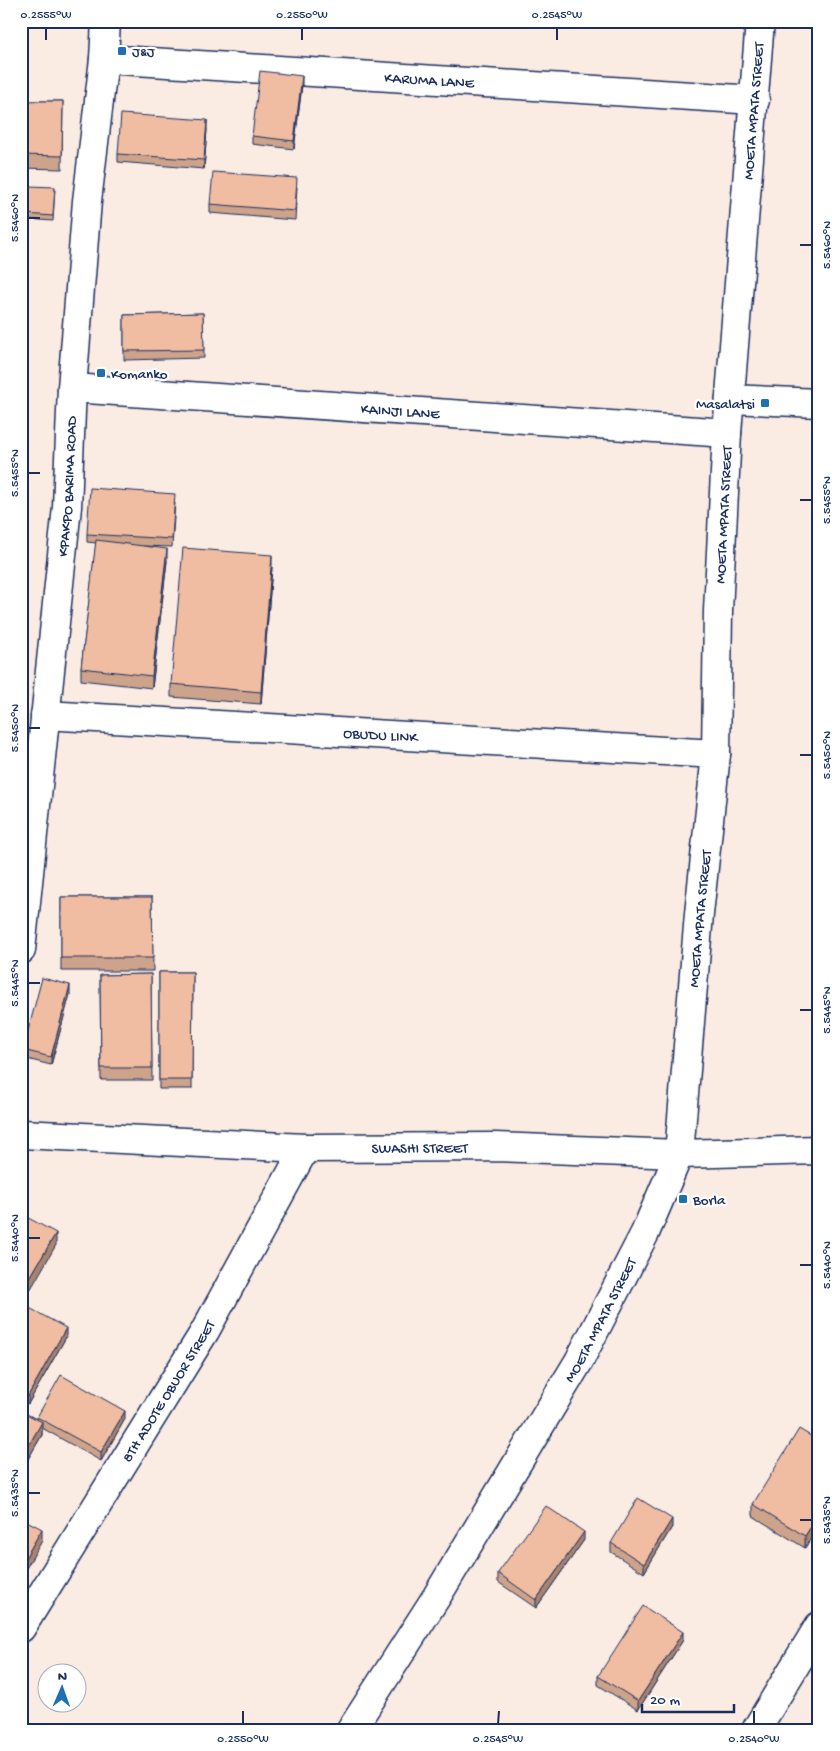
<svg xmlns="http://www.w3.org/2000/svg" width="840" height="1751" viewBox="0 0 840 1751" font-family="'Gochi Hand',sans-serif">
<rect width="100%" height="100%" fill="#faebe3"/>
<filter id="ink" filterUnits="userSpaceOnUse"><feTurbulence type="fractalNoise" baseFrequency=".02" numOctaves="2"/><feDisplacementMap in="SourceGraphic" scale="10" xChannelSelector="R" yChannelSelector="G"/><feConvolveMatrix kernelMatrix="1 2 1 2 8 2 1 2 1" color-interpolation-filters="sRGB"/></filter>
<g filter="url(#ink)">
<g fill="none" stroke-linecap="round" stroke-linejoin="round">
<defs>
<g id="street">
<path id="s1" d="M104 59 755 100"/>
<path id="s2" d="M72 388 727 433"/>
<path d="M730 399 819 403"/>
<path id="s3" d="M45 715 716 754"/>
<path id="s4" d="M21 950 67 507 72 388 87 201 104 59 106 21"/>
<path id="s5" d="M21 1134 305 1148 495 1147 679 1154 819 1150"/>
<path id="s6" d="M21 1628 205 1331 305 1148"/>
<path id="s7" d="M351 1730 437 1596 579 1361 645 1233 679 1154 699 914 716 754 718 611 727 433 760 21"/>
<path d="M756 1730 819 1626"/>
</g>
</defs>
<use href="#street" stroke="#1b2f5e" stroke-width="31"/>
<use href="#street" stroke="#fff" stroke-width="28"/>
</g>
<path fill="#cea38b" stroke="#1b2f5e" d="M302 85 294 149 252 144V136Z
M21 101H63L62 169 21 168Z
M207 129 204 169 118 162V154Z
M55 187 53 221 26 219V214Z
M297 187 295 220 210 213V204Z
M203 313 204 358 124 360V315Z
M175 503 172 547 143 546 167 561 152 688 81 680V668L96 543 87 542V534Z
M272 567 261 704 171 697V684Z
M61 897H152L153 971H61Z
M159 972H193L192 1089H159Z
M151 974 152 1080H101L100 975Z
M70 994 51 1065 23 1058V1050Z
M21 1310 66 1337 28 1404 21 1400Z
M21 1411 37 1420V1417L125 1419 101 1461 42 1428V1435L21 1471Z
M819 1441 805 1548 753 1516V1504Z
M672 1527 644 1573 611 1552V1543Z
M584 1540 536 1608 498 1582V1573Z
M683 1640 638 1710 598 1685V1676Z"/>
<path fill="#a88471" stroke="#1b2f5e" d="M302 76V85L294 149V141Z
M207 120V129L204 169V160Z
M167 549V561L152 688V676Z
M272 555V567L261 704V692Z
M70 985V994L51 1065V1057Z
M56 1233V1245L21 1306V1293Z
M66 1328V1337L28 1404V1396Z
M125 1411V1419L101 1461V1452Z
M42 1422V1435L21 1471V1459Z
M819 1514V1526L805 1548V1536Z
M672 1519V1527L644 1573V1564Z
M42 1529V1541L21 1577V1565Z
M584 1532V1540L536 1608V1600Z
M683 1632V1640L638 1710V1701Z"/>
<path fill="#f0bda2" stroke="#1b2f5e" d="M260 71 302 76 294 141 252 136Z
M21 101H63L62 156 21 155Z
M121 114 207 120 204 160 118 154Z
M213 172 297 178 295 211 210 204Z
M29 186 55 187 53 216 26 214Z
M203 313 204 350 124 351V315Z
M90 488 175 494 172 539 87 534Z
M96 540 167 549 152 676 81 668Z
M183 548 272 555 261 692 171 684Z
M61 897H152L153 958H61Z
M159 972H193L192 1080H159Z
M151 974 152 1068H101L100 975Z
M42 978 70 985 51 1057 23 1050Z
M21 1214 56 1233 21 1293Z
M24 1305 66 1328 28 1396 21 1392V1310Z
M61 1375 125 1411 101 1452 37 1417Z
M21 1411 42 1422 21 1459Z
M799 1429 819 1441V1514L805 1536 753 1504Z
M638 1498 672 1519 644 1564 611 1543Z
M546 1506 584 1532 536 1600 498 1573Z
M21 1518 42 1529 21 1565Z
M643 1606 683 1632 638 1701 598 1676Z"/>
</g>
<path fill="none" stroke="#1b2f5e" stroke-width="2" d="M46 40V28M302 40V28M557 40V28M28 218H40M800 245H812M28 473H40M800 500H812M28 728H40M800 755H812M28 983H40M800 1010H812M28 1238H40M800 1265H812M28 1493H40M800 1520H812M243 1724V1711M498 1724 499 1711M754 1724V1711"/>
<g fill="#1f6fb2" stroke="#fff" stroke-width="2">
<rect x="117" y="46" width="10" height="10" rx="2.5"/>
<rect x="96" y="368" width="10" height="10" rx="2.5"/>
<rect x="760" y="398" width="10" height="10" rx="2.5"/>
<rect x="678" y="1194" width="10" height="10" rx="2.5"/>
</g>
<g text-anchor="middle" stroke-width="4.5" stroke-linejoin="round" paint-order="stroke">
<g font-size="15" fill="#1b2f5e" stroke="#fff" text-anchor="start">
<text x="132" y="56">J&amp;J</text>
<text x="111" y="378">Komanko</text>
<text x="755" y="408" text-anchor="end">Masalatsi</text>
<text x="693" y="1204">Borla</text>
</g>
<g font-size="15" fill="#1b2f5e" stroke="#fff">
<text dy="5" stroke="none"><textPath href="#s1" startOffset="326">KARUMA LANE</textPath></text>
<text dy="5" stroke="none"><textPath href="#s7" startOffset="1710">MOETA MPATA STREET</textPath></text>
<text dy="5" stroke="none"><textPath href="#s2" startOffset="329">KAINJI LANE</textPath></text>
<text dy="5" stroke="none"><textPath href="#s4" startOffset="466">KPAKPO BARIMA ROAD</textPath></text>
<text dy="5" stroke="none"><textPath href="#s7" startOffset="1305">MOETA MPATA STREET</textPath></text>
<text dy="5" stroke="none"><textPath href="#s3" startOffset="336">OBUDU LINK</textPath></text>
<text dy="5" stroke="none"><textPath href="#s7" startOffset="900">MOETA MPATA STREET</textPath></text>
<text dy="5" stroke="none"><textPath href="#s5" startOffset="399">SWASHI STREET</textPath></text>
<text dy="5" stroke="none"><textPath href="#s7" startOffset="480">MOETA MPATA STREET</textPath></text>
<text dy="5" stroke="none"><textPath href="#s6" startOffset="279">8TH ADOTE OBUOR STREET</textPath></text>
</g>
</g>
<rect width="840" height="1751" fill="none" stroke="#fff" stroke-width="55"/>
<g transform="translate(62 1688) rotate(2)"><circle r="24" fill="#ffffff" stroke="#a4acbf"/>
<path d="M0-4L9 19L0 12L-9 19Z" fill="#1f6fb2"/>
<text y="-8" font-size="14" font-weight="bold" text-anchor="middle" fill="#1b2f5e">N</text>
</g>
<path d="M642 1704v8h92v-8" fill="none" stroke="#1b2f5e" stroke-width="2.5"/>
<text x="650" y="1704" font-size="15" fill="#1b2f5e" stroke="#ffffff" stroke-width="4" paint-order="stroke">20 m</text>
<rect x="28" y="28" width="784" height="1696" fill="none" stroke="#1b2f5e" stroke-width="2"/>
<g font-size="12" text-anchor="middle" fill="#1b2f5e">
<text x="46" y="18">0.2555°W</text>
<text x="302" y="18">0.2550°W</text>
<text x="557" y="18">0.2545°W</text>
<text transform="translate(14 218) rotate(-90)" y="4">5.5460°N</text>
<text transform="translate(826 245) rotate(-90)" y="4">5.5460°N</text>
<text transform="translate(14 473) rotate(-90)" y="4">5.5455°N</text>
<text transform="translate(826 500) rotate(-90)" y="4">5.5455°N</text>
<text transform="translate(14 728) rotate(-90)" y="4">5.5450°N</text>
<text transform="translate(826 755) rotate(-90)" y="4">5.5450°N</text>
<text transform="translate(14 983) rotate(-90)" y="4">5.5445°N</text>
<text transform="translate(826 1010) rotate(-90)" y="4">5.5445°N</text>
<text transform="translate(14 1238) rotate(-90)" y="4">5.5440°N</text>
<text transform="translate(826 1265) rotate(-90)" y="4">5.5440°N</text>
<text transform="translate(14 1493) rotate(-90)" y="4">5.5435°N</text>
<text transform="translate(826 1520) rotate(-90)" y="4">5.5435°N</text>
<text x="243" y="1742">0.2550°W</text>
<text x="498" y="1742">0.2545°W</text>
<text x="754" y="1742">0.2540°W</text>
</g>
</svg>
